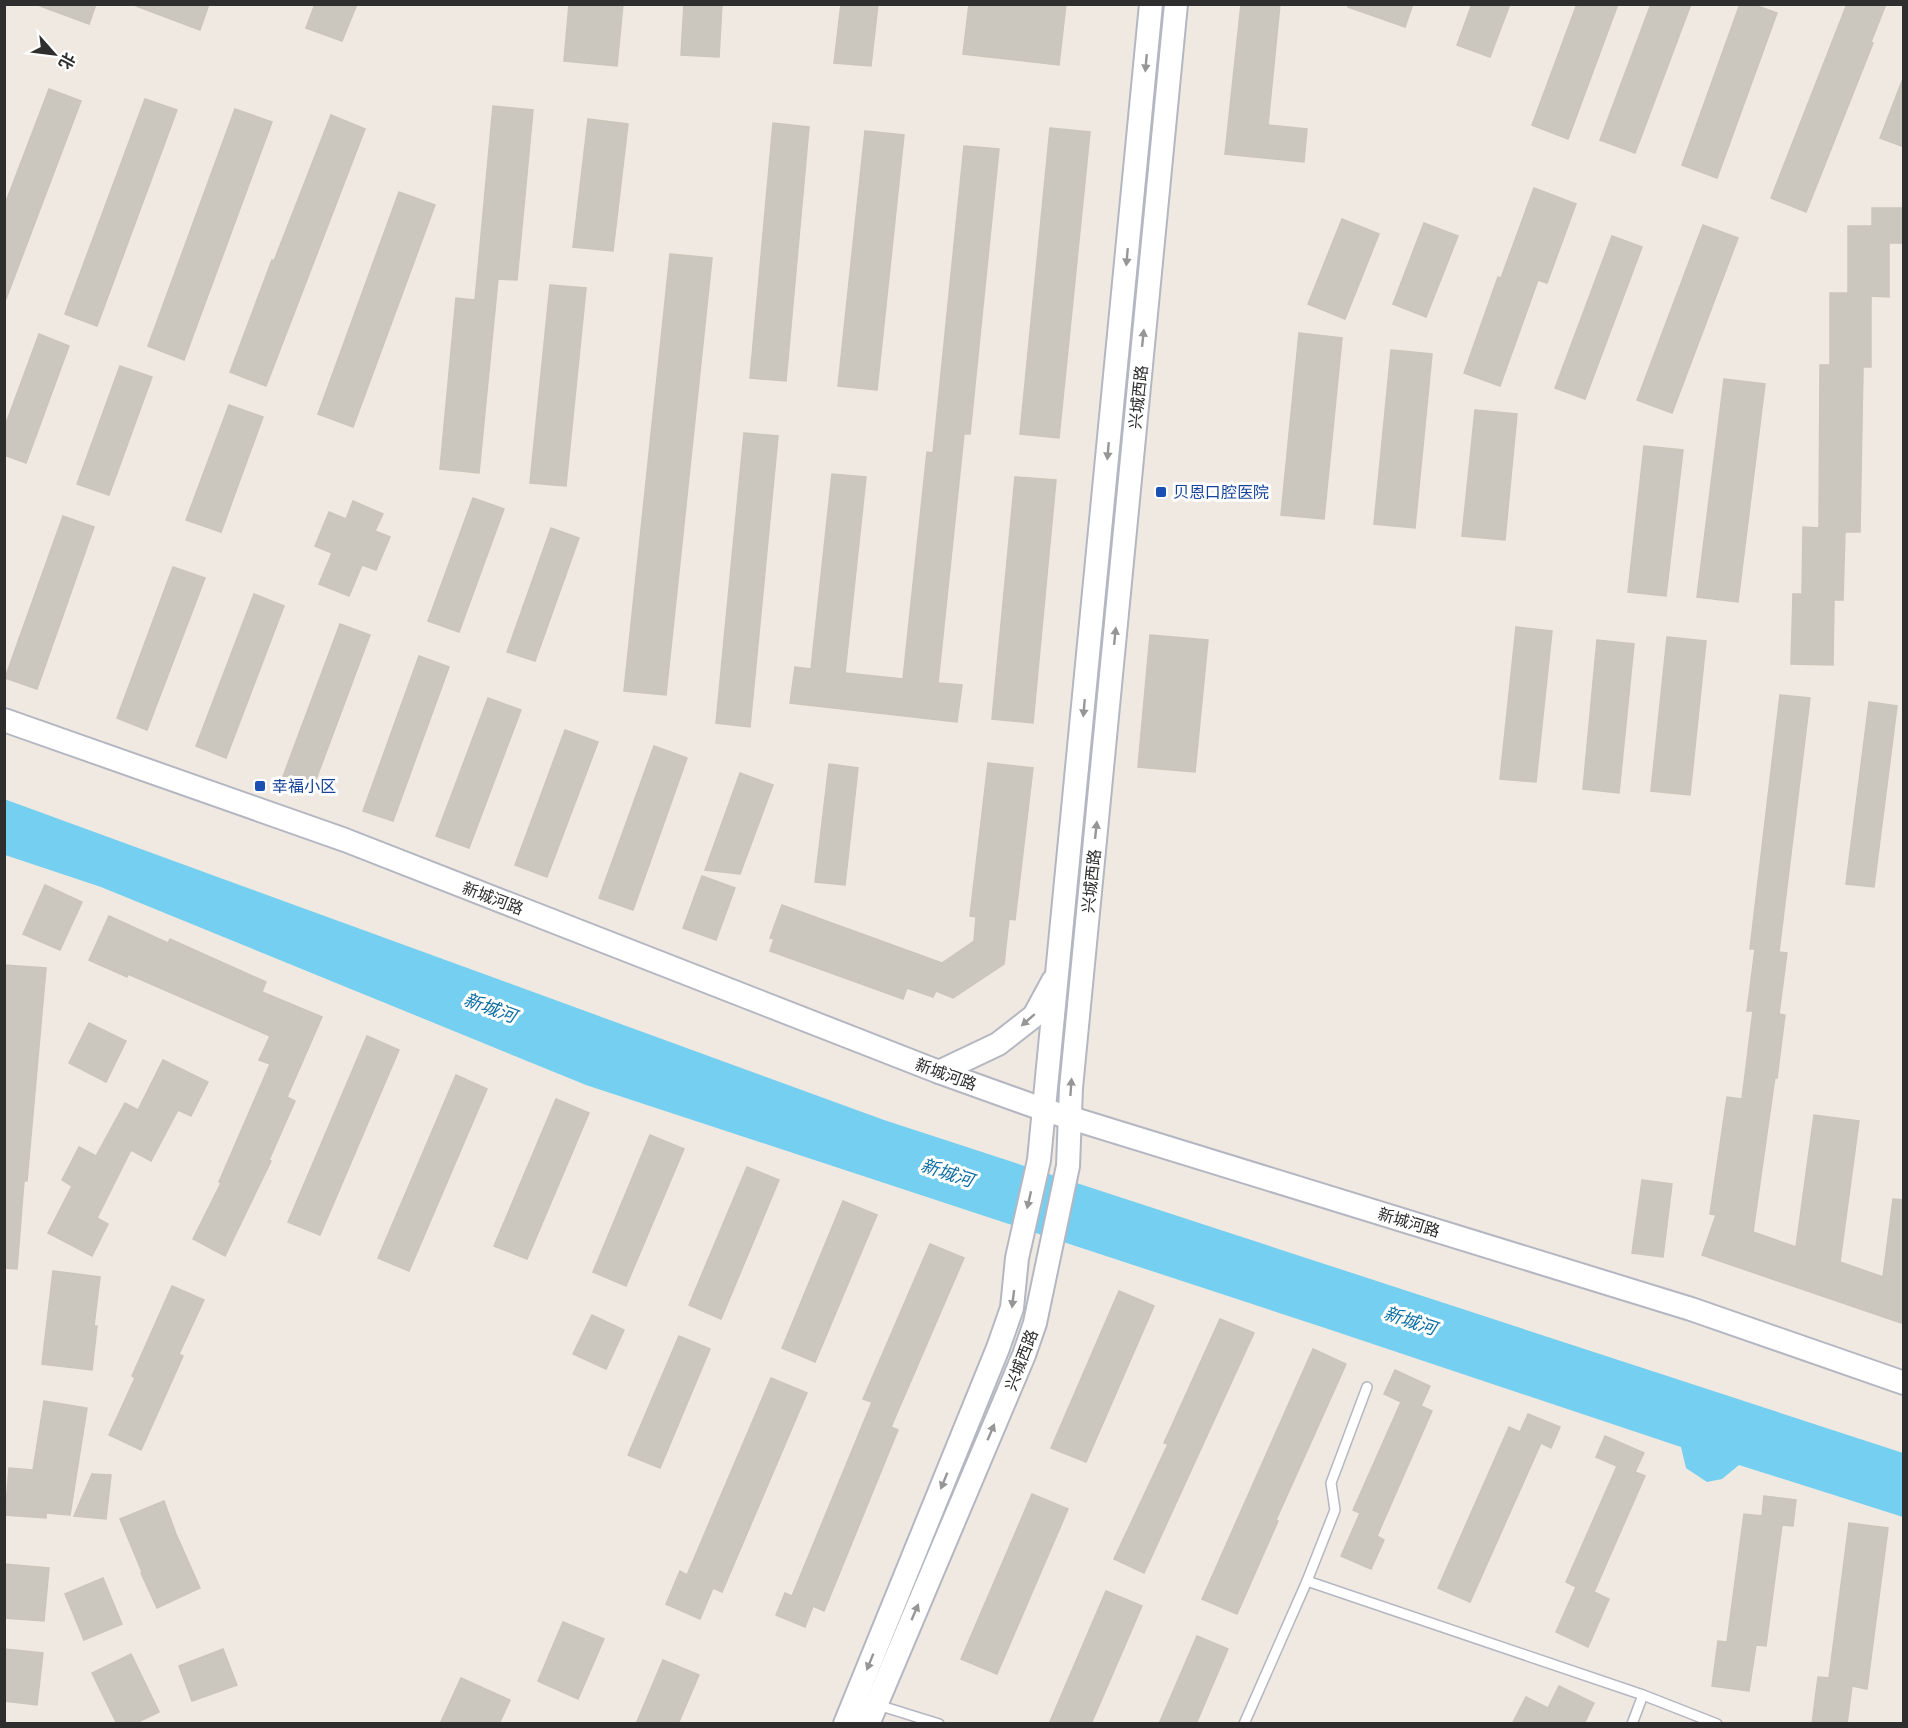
<svg xmlns="http://www.w3.org/2000/svg" width="1908" height="1728" font-family="Montserrat,'Noto Sans SC',sans-serif">
	<style>
		.water { fill: #75cff0 }
		.building { fill: #cbc7bf; stroke: #cbc5ba; stroke-width: 1.5 }
		.lines { fill: none; stroke-linecap: round; stroke-linejoin: round }
		.service-casing { stroke: #b4b7c1; stroke-width: 12 }
		.tertiary-casing { stroke: #b4b7c1; stroke-width: 26 }
		.service { stroke: #fff; stroke-width: 9 }
		.tertiary { stroke: #fff; stroke-width: 22 }
		.oneway { fill: #969696 }
		.transit-dot { fill: #1a4fb4; stroke: #fff; stroke-width: 2 }
		.labels { text-anchor: middle; stroke-width: 6; stroke-linejoin: round; paint-order: stroke }
		.street-label { font-size: 16px; fill: #2e2e2e; stroke: #fff }
		.transit-label { font-size: 16px; fill: #164399; stroke: #fff; text-anchor: start }
		.water-label { font-size: 18px; font-style: italic; fill: #0d6fa3; stroke: #fff }
	</style>
	<rect width="100%" height="100%" fill="#efe9e1"/>
	<!-- water -->
	<path class="water" d="M4 799 884 1120 1903 1453V1517L1739 1465 1722 1479 1707 1482 1686 1468 1681 1447 1325 1328 586 1085 101 887 5 855Z"/>
	<!-- building -->
	<g class="building">
		<path d="M40 4H96L89 24 40 6Z"/>
		<path d="M136 4H209L200 30 136 6Z"/>
		<path d="M315 4H357L342 41 306 28Z"/>
		<path d="M569 4H623L617 66 564 61Z"/>
		<path d="M684 4H722L719 57 681 55Z"/>
		<path d="M841 4H878L871 66 834 63Z"/>
		<path d="M969 4H1066L1059 65 963 54Z"/>
		<path d="M1241 4H1280L1268 125 1307 129 1304 162 1225 154Z"/>
		<path d="M1349 4H1413L1405 27 1348 7Z"/>
		<path d="M1472 4H1510L1490 57 1457 45Z"/>
		<path d="M1577 4H1618L1568 139 1532 125Z"/>
		<path d="M1651 4H1691L1635 153 1600 140Z"/>
		<path d="M1740 4H1752L1777 13 1717 178 1682 165Z"/>
		<path d="M1847 4H1886L1871 42 1873 43 1806 212 1771 198Z"/>
		<path d="M1902 81 1904 82V147L1880 138Z"/>
		<path d="M49 89 81 101 6 299H4V207Z"/>
		<path d="M145 99 177 110 97 326 65 314Z"/>
		<path d="M493 106 533 110 517 280 498 279 479 473 440 469 456 298 475 300Z"/>
		<path d="M235 109 272 122 184 360 148 346Z"/>
		<path d="M331 115 365 129 266 386 230 372 272 260 274 261Z"/>
		<path d="M588 119 628 124 613 251 573 247Z"/>
		<path d="M773 123 809 127 786 381 750 378Z"/>
		<path d="M1050 128 1090 132 1059 438 1020 434Z"/>
		<path d="M865 131 904 135 877 390 838 386Z"/>
		<path d="M964 146 999 149 970 434H964L938 683 962 685 957 722 790 703 795 667 811 669 832 474 866 477 845 673 903 679 927 452 933 453Z"/>
		<path d="M1534 188 1576 204 1547 283 1538 280 1500 386 1464 373 1498 277 1501 278Z"/>
		<path d="M399 192 435 205 353 427 318 414Z"/>
		<path d="M1872 208H1904V243H1889V297L1871 296V367H1863L1860 532H1845L1843 600H1834L1833 665 1791 664 1793 594H1802L1803 527 1819 528 1820 365H1830V293H1848V226H1872Z"/>
		<path d="M1342 219 1379 234 1345 319 1308 304Z"/>
		<path d="M1424 223 1458 236 1426 317 1393 304Z"/>
		<path d="M1703 225 1738 238 1672 413 1637 400Z"/>
		<path d="M1612 236 1642 247 1585 399 1555 388Z"/>
		<path d="M670 254 712 258 666 695 624 691Z"/>
		<path d="M550 285 586 288 566 486 530 483Z"/>
		<path d="M1299 333 1342 338 1324 519 1281 515Z"/>
		<path d="M39 334 69 346 26 463 4 455V429Z"/>
		<path d="M1391 350 1432 354 1415 528 1374 524Z"/>
		<path d="M120 366 152 377 109 495 77 484Z"/>
		<path d="M1724 379 1765 384 1738 602 1697 597Z"/>
		<path d="M229 405 263 417 221 532 186 520Z"/>
		<path d="M1475 410 1517 414 1505 540 1462 536Z"/>
		<path d="M744 433 778 436 750 727 716 723Z"/>
		<path d="M1644 446 1683 450 1666 596 1628 592Z"/>
		<path d="M1015 477 1056 480 1033 723 992 719Z"/>
		<path d="M473 498 504 509 459 632 428 621Z"/>
		<path d="M353 501 383 514 375 531 390 537 376 570 362 565 349 596 319 584 332 553 315 546 329 512 346 519Z"/>
		<path d="M63 516 94 527 37 689 5 678Z"/>
		<path d="M551 528 579 538 535 661 507 652Z"/>
		<path d="M173 567 205 578 147 730 117 718Z"/>
		<path d="M254 594 284 606 226 758 196 746Z"/>
		<path d="M340 624 370 635 312 790 282 779Z"/>
		<path d="M1516 627 1552 631 1536 782 1500 779Z"/>
		<path d="M1150 635 1208 640 1195 772 1138 767Z"/>
		<path d="M1667 637 1706 641 1690 795 1651 791Z"/>
		<path d="M1597 640 1634 644 1619 793 1583 789Z"/>
		<path d="M419 656 449 667 393 821 363 811Z"/>
		<path d="M1780 695 1810 698 1779 952 1787 953 1779 1014 1785 1015 1777 1078 1775 1077 1753 1232 1796 1247 1814 1115 1859 1121 1840 1262 1883 1277 1893 1199 1904 1200V1324L1702 1255 1716 1215 1710 1214 1727 1097 1742 1099 1753 1011H1747L1755 949H1750Z"/>
		<path d="M488 698 521 710 469 848 436 836Z"/>
		<path d="M1869 702 1897 706 1874 887 1846 884Z"/>
		<path d="M565 730 598 742 547 877 515 865Z"/>
		<path d="M654 746 687 758 633 910 599 898Z"/>
		<path d="M988 763 1033 768 1015 920 1009 919 1004 964 953 998 936 991 933 997 907 988 903 999 770 951 774 939 770 938 782 905 942 963 974 941 976 917 970 916Z"/>
		<path d="M829 764 858 768 845 885 815 882Z"/>
		<path d="M740 773 773 785 740 874 705 870Z"/>
		<path d="M702 876 735 888 716 940 683 928Z"/>
		<path d="M45 885 82 902 60 950 23 934Z"/>
		<path d="M109 916 168 943 170 939 266 982 262 992 322 1017 287 1097 295 1101 269 1160 271 1161 225 1256 193 1239 221 1183 219 1182 270 1064 259 1060 270 1036 128 974 127 977 89 960Z"/>
		<path d="M4 965 46 968 27 1181H24L17 1269 4 1268Z"/>
		<path d="M89 1023 126 1041 106 1082 69 1063Z"/>
		<path d="M367 1036 399 1050 320 1235 288 1222Z"/>
		<path d="M163 1060 208 1082 191 1116 178 1110 151 1161 131 1150 97 1218 108 1224 92 1256 48 1233 72 1186 62 1180 79 1147 96 1156 125 1103 138 1110Z"/>
		<path d="M456 1075 487 1089 409 1271 378 1258Z"/>
		<path d="M556 1099 589 1113 527 1259 494 1246Z"/>
		<path d="M650 1135 684 1149 626 1286 593 1272Z"/>
		<path d="M747 1167 779 1180 721 1319 689 1305Z"/>
		<path d="M1642 1180 1672 1184 1663 1257 1632 1253Z"/>
		<path d="M843 1201 877 1215 815 1362 782 1348Z"/>
		<path d="M930 1244 964 1258 891 1427 898 1430 824 1611 813 1606 805 1627 776 1615 785 1593 792 1596 872 1402 863 1399Z"/>
		<path d="M53 1271 100 1277 94 1326H97L92 1370 42 1364Z"/>
		<path d="M172 1286 204 1300 179 1354 183 1356 141 1450 109 1435 135 1378 132 1376Z"/>
		<path d="M1119 1291 1154 1306 1086 1462 1051 1448Z"/>
		<path d="M592 1315 624 1330 606 1369 573 1354Z"/>
		<path d="M1220 1319 1254 1333 1144 1573 1114 1559 1168 1444 1164 1443Z"/>
		<path d="M679 1336 710 1349 660 1468 628 1455Z"/>
		<path d="M1313 1349 1346 1364 1276 1520 1278 1521 1237 1614 1202 1599Z"/>
		<path d="M1395 1370 1430 1386 1421 1406 1432 1411 1377 1536 1384 1540 1371 1569 1341 1556 1360 1513 1353 1510 1401 1402 1384 1394Z"/>
		<path d="M771 1378 807 1393 722 1592 713 1588 700 1619 666 1604 680 1571 687 1575Z"/>
		<path d="M44 1401 87 1408 70 1515 46 1513V1518L5 1515 9 1468 33 1470Z"/>
		<path d="M1528 1414 1560 1427 1551 1448 1541 1443 1470 1602 1438 1588 1509 1427 1520 1432Z"/>
		<path d="M1605 1436 1644 1453 1635 1472 1645 1476 1594 1592 1609 1599 1588 1647 1556 1632 1576 1587 1566 1582 1617 1466 1596 1457Z"/>
		<path d="M92 1474 111 1475 106 1519 74 1516Z"/>
		<path d="M1032 1494 1068 1509 997 1674 961 1659Z"/>
		<path d="M1764 1496 1796 1500 1793 1526 1782 1525 1766 1646 1756 1645 1749 1691 1712 1686 1718 1641 1727 1642 1744 1514 1762 1516Z"/>
		<path d="M164 1501 176 1534 200 1588 157 1608 141 1573 142 1572 120 1519Z"/>
		<path d="M1849 1523 1888 1528 1867 1689 1852 1686 1847 1724H1812L1818 1677 1829 1678Z"/>
		<path d="M4 1564 49 1568 44 1621 4 1618Z"/>
		<path d="M103 1578 122 1624 84 1640 65 1594Z"/>
		<path d="M1106 1591 1142 1606 1091 1724H1049Z"/>
		<path d="M563 1622 604 1639 578 1699 538 1681Z"/>
		<path d="M1197 1636 1228 1649 1196 1724H1159Z"/>
		<path d="M4 1649 43 1653 37 1705 4 1701Z"/>
		<path d="M223 1649 237 1685 192 1701 179 1666Z"/>
		<path d="M131 1654 159 1712 134 1724H117L92 1673Z"/>
		<path d="M663 1660 699 1675 678 1724H636Z"/>
		<path d="M461 1678 510 1700 499 1724H440Z"/>
		<path d="M1559 1686 1594 1703 1584 1724H1512L1526 1697 1548 1708Z"/>
	</g>
	<g class="lines">
		<!-- service casing -->
		<g class="service-casing">
			<g id="service">
				<path d="M1307 1581 1643 1695 1717 1724"/>
				<path d="M878 1705 939 1724"/>
				<path d="M1244 1724 1307 1581 1335 1510 1331 1483 1367 1387"/>
				<path d="M1632 1724 1643 1695"/>
			</g>
		</g>
		<!-- tertiary casing -->
		<g class="tertiary-casing">
			<g id="tertiary">
				<path d="M4 720 345 840 939 1072 1045 1110 1691 1309 1904 1383"/>
				<path d="M939 1072 998 1044 1034 1016 1053 981"/>
				<path d="M845 1724 998 1348 1012 1308 1017 1258 1039 1160 1151 4"/>
				<path d="M868 1724 1024 1355 1035 1323 1068 1166 1071 1088 1176 4"/>
			</g>
		</g>
		<!-- service -->
		<use href="#service" class="service"/>
		<!-- tertiary -->
		<use href="#tertiary" class="tertiary"/>
	</g>
	<!-- one-way arrows -->
	<defs><path id="oneway-solid" d="M-6-.8H1V-3.2L6.5 0L1 3.2V.8H-6Z" transform="scale(1.5)"/></defs>
	<g class="oneway">
		<use href="#oneway-solid" transform="translate(1146 63) rotate(95)"/>
		<use href="#oneway-solid" transform="translate(1127 257) rotate(95)"/>
		<use href="#oneway-solid" transform="translate(1143 338) rotate(-84)"/>
		<use href="#oneway-solid" transform="translate(1108 451) rotate(95)"/>
		<use href="#oneway-solid" transform="translate(1115 636) rotate(-84)"/>
		<use href="#oneway-solid" transform="translate(1084 708) rotate(95)"/>
		<use href="#oneway-solid" transform="translate(1096 830) rotate(-84)"/>
		<use href="#oneway-solid" transform="translate(1028 1020) rotate(139)"/>
		<use href="#oneway-solid" transform="translate(1071 1087) rotate(-86)"/>
		<use href="#oneway-solid" transform="translate(1029 1200) rotate(103)"/>
		<use href="#oneway-solid" transform="translate(1013 1299) rotate(97)"/>
		<use href="#oneway-solid" transform="translate(991 1432) rotate(-67)"/>
		<use href="#oneway-solid" transform="translate(944 1481) rotate(112)"/>
		<use href="#oneway-solid" transform="translate(915 1612) rotate(-67)"/>
		<use href="#oneway-solid" transform="translate(870 1662) rotate(112)"/>
	</g>
	<!-- markers -->
	<g class="transit-dot">
		<rect x="1155" y="486" width="12" height="12" rx="3"/>
		<rect x="254" y="780" width="12" height="12" rx="3"/>
	</g>
	<g class="labels">
		<!-- street labels -->
		<g class="street-label">
			<text transform="translate(1138 397) rotate(-84)" y="6">兴城西路</text>
			<text transform="translate(1091 881) rotate(-84)" y="6">兴城西路</text>
			<text transform="translate(493 898) rotate(21)" y="6">新城河路</text>
			<text transform="translate(946 1074) rotate(20)" y="6">新城河路</text>
			<text transform="translate(1409 1222) rotate(17)" y="6">新城河路</text>
			<text transform="translate(1021 1360) rotate(-69)" y="6">兴城西路</text>
		</g>
		<!-- transit labels -->
		<g class="transit-label">
			<text x="1173" y="498">贝恩口腔医院</text>
			<text x="272" y="792">幸福小区</text>
		</g>
		<!-- water labels -->
		<g class="water-label">
			<text transform="translate(490 1008) rotate(20)" y="6">新城河</text>
			<text transform="translate(947 1173) rotate(18)" y="6">新城河</text>
			<text transform="translate(1410 1321) rotate(18)" y="6">新城河</text>
		</g>
	</g>
	<!-- border -->
	<rect width="1908" height="1728" fill="none" stroke="#2e2e2e" stroke-width="12"/>
	<!-- north arrow -->
	<g transform="translate(54 54) rotate(118)" stroke="#ffffff" stroke-width="4.5" paint-order="stroke">
	<path d="M0-4.5L10 22L0 15L-10 22Z" fill="#2e2e2e"/>
	<text y="-9" font-size="16" font-weight="bold" text-anchor="middle" fill="#2e2e2e">北</text>
	</g>
</svg>
